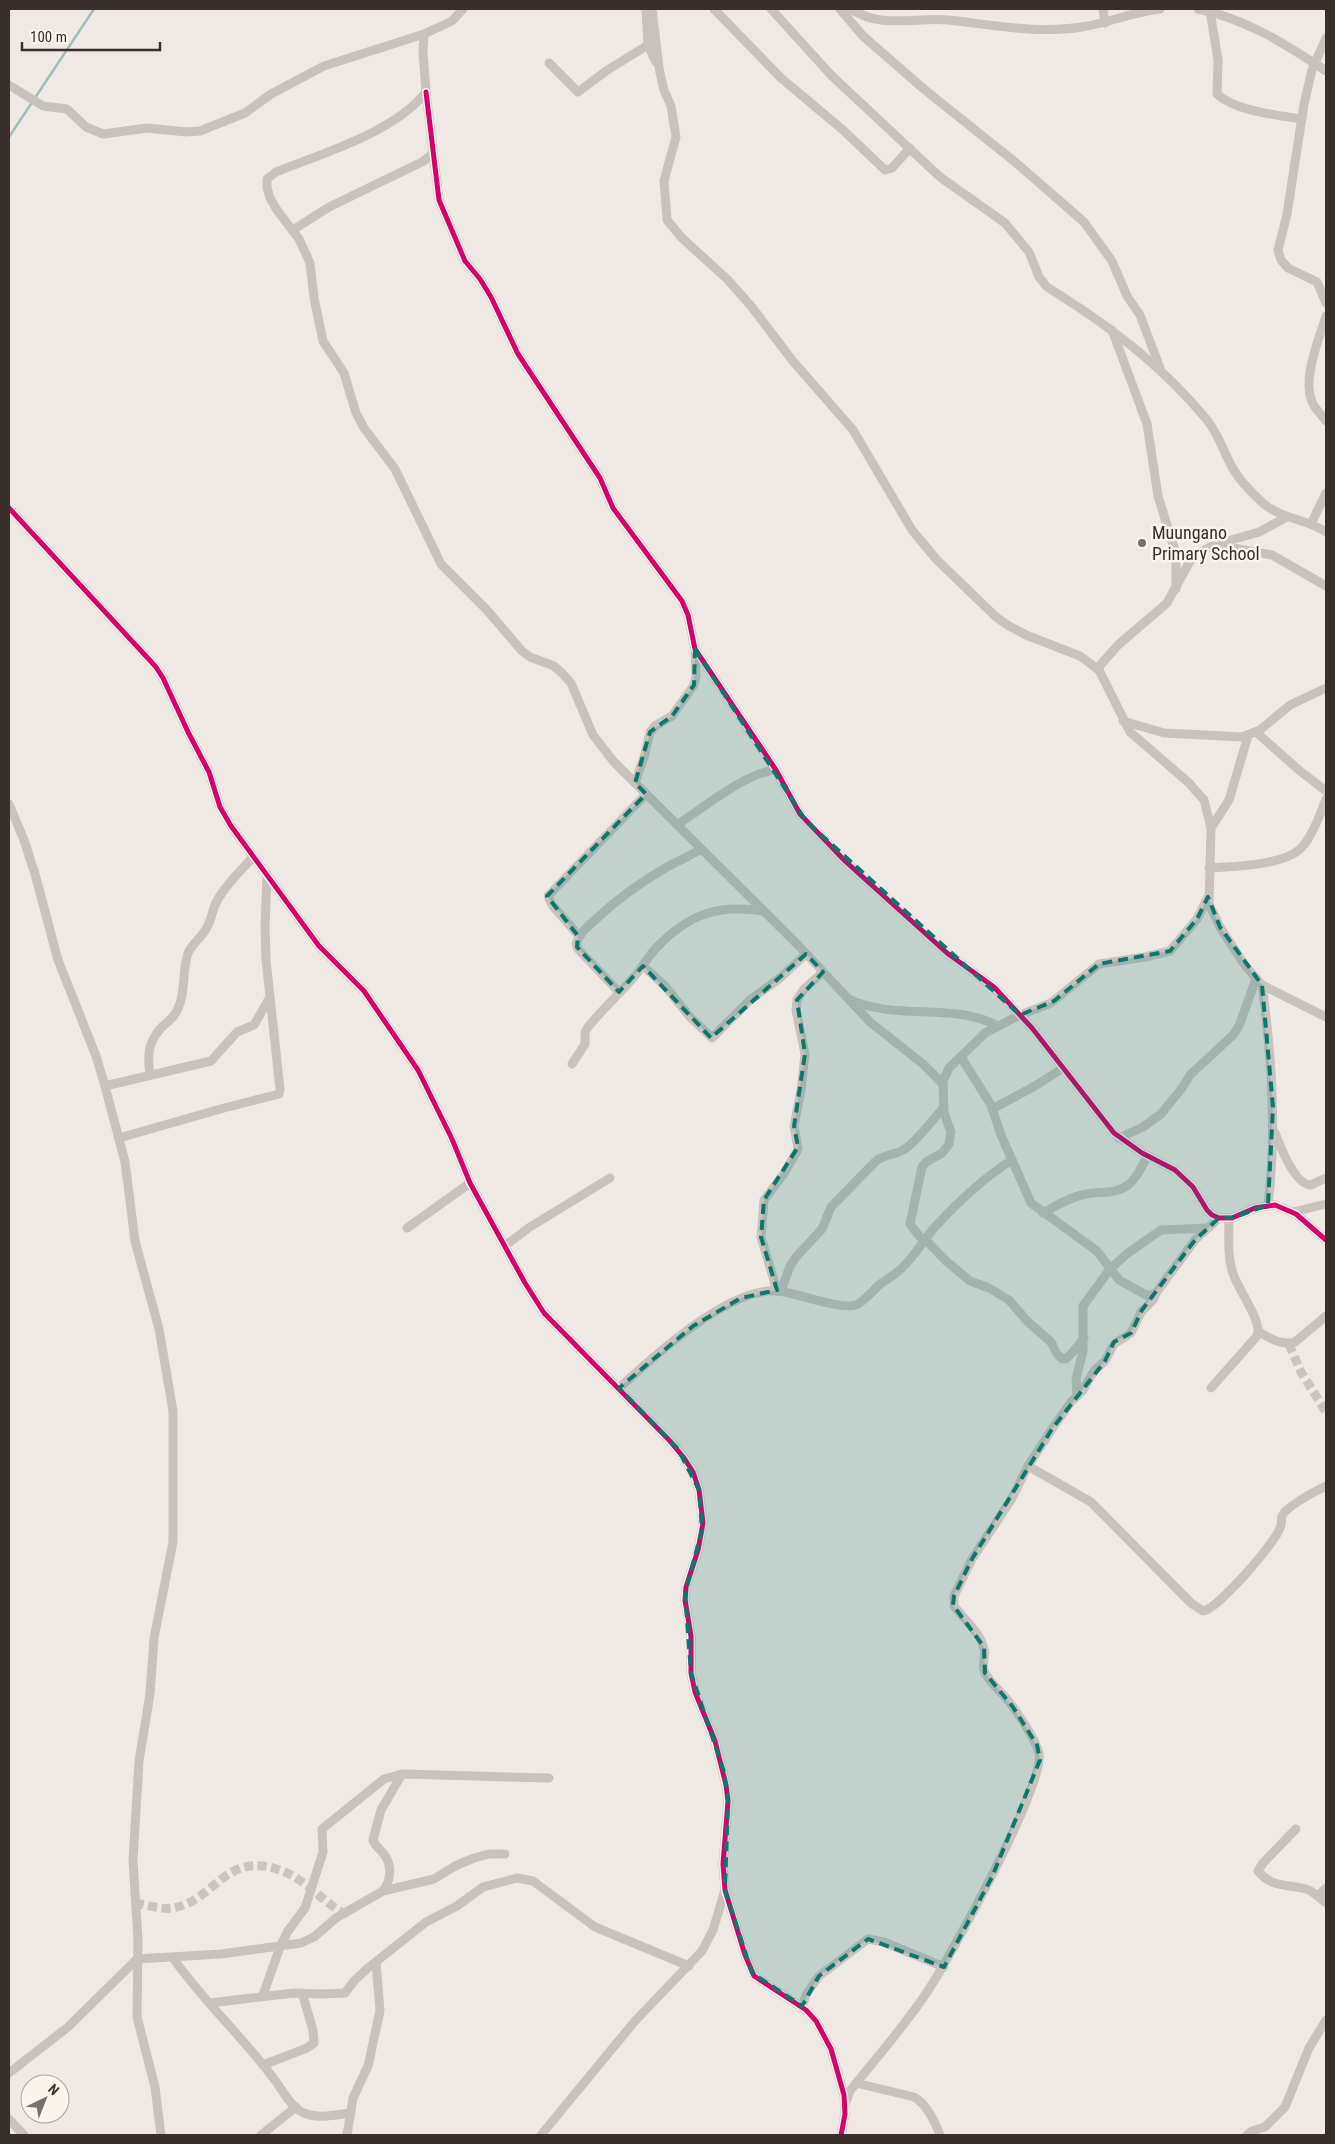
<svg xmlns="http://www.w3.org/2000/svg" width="1335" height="2144" font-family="'Roboto Condensed',sans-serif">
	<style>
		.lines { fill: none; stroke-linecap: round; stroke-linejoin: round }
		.stream { stroke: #a0bebf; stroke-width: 2.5 }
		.minor-tunnel { stroke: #cac4bf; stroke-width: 9; stroke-dasharray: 9 4.5; stroke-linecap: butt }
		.minor { stroke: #c8c2bd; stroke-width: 9 }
		.cycleway-casing { stroke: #faf4ec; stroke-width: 8 }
		.cycleway { stroke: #d6006c; stroke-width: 5 }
		.marked { fill: #0f766e; fill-opacity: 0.2; stroke: #0f766e; stroke-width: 4; stroke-dasharray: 10 6; stroke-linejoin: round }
		.poi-dot { fill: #78706b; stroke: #faf4ec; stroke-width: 2 }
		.labels { text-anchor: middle; stroke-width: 5; stroke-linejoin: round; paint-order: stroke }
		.poi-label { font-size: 18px; fill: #392f2a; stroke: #faf4ec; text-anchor: start }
	</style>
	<rect width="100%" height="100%" fill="#eee9e4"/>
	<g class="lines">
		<!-- stream -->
		<path class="stream" d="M9 137 94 9"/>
		<!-- minor-tunnel -->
		<g class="minor-tunnel">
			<path d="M1289 1344 1301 1372 1326 1412"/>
			<path d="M135 1903C147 1905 162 1910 173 1908 215 1901 224 1851 280 1870 305 1879 321 1900 343 1913"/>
		</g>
		<!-- minor -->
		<g class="minor">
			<path d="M463 9 452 21 424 34 423 52 426 92C395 132 323 153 276 172L267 179V188L270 198 277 210 299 239 310 263 314 298 323 341 344 373 356 413 364 428 395 469 441 564 486 609 522 651 530 657 554 666 562 673 571 683 593 735 614 762 798 945 870 1022 923 1064 943 1084"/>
			<path d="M646 9 648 45 656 62"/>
			<path d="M652 9 659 68 664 90 671 106 676 137 664 181 667 220 682 238 727 279 751 306 792 360 853 430 912 530 937 560 996 617 1009 626 1026 635 1080 656 1099 670 1130 732 1188 782 1204 800 1211 828 1209 904 1220 927 1244 964 1262 985 1326 1017"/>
			<path d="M714 9 781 78 843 130 885 170 892 168 910 148"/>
			<path d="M771 9 832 76 940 177 1005 223 1029 252 1039 277 1047 287C1108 325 1161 364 1207 420 1219 435 1223 451 1232 467 1239 480 1253 494 1264 504 1282 519 1307 519 1326 532"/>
			<path d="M840 9 863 36 925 90 1015 162 1084 222 1112 261 1127 296 1140 315 1160 368"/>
			<path d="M851 9C880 29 916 17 948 20 993 25 1037 34 1082 27 1108 23 1133 12 1160 9"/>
			<path d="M1103 9 1105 23"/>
			<path d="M1198 9C1246 19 1286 44 1326 71"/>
			<path d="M1210 11 1218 60 1217 94C1235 111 1277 115 1302 119"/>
			<path d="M1326 38 1312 70 1304 104 1287 214 1278 250 1281 260 1288 268 1317 282 1326 303"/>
			<path d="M549 63 578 92 606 71 648 45"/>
			<path d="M9 85 43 106 67 109 86 127 103 134 147 128 186 132 200 131 245 113 271 94 324 66 424 34"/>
			<path d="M426 92 439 200 465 261 480 279 491 297 518 354 600 478 613 508 682 601 688 615 695 649 776 770 800 814 845 861 947 953 994 987 1032 1028 1114 1133 1142 1153 1175 1170 1193 1187 1207 1210 1212 1215 1219 1218H1232L1255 1208 1275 1205 1296 1214 1326 1240"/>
			<path d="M293 230 329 207 422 162 433 154"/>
			<path d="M1326 316C1319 339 1302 379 1312 402 1315 409 1322 415 1326 421"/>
			<path d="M1112 330 1147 424 1158 496 1176 554V589"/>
			<path d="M9 508 156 667 163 678 188 732 209 772 220 807 231 826 319 946 364 991 418 1070 452 1139 470 1183 525 1283 544 1313 669 1440 684 1458 693 1472 699 1490 703 1523 698 1550 686 1587 685 1600 691 1636V1673L695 1692 715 1741 726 1785 728 1801 723 1864 725 1890 745 1955 754 1976 806 2010 816 2021 831 2049 844 2095 845 2114 841 2135"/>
			<path d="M1311 524 1326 493"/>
			<path d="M1217 545 1272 555 1326 586"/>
			<path d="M1097 669 1118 645 1167 603 1190 561 1197 554 1214 545 1259 532 1287 517"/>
			<path d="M1123 721 1164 733 1242 737 1260 730 1290 705 1326 688"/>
			<path d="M1256 732 1300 771 1326 791"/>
			<path d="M635 783 645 754 650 732 655 726 672 716 694 685 696 676 695 649"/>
			<path d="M9 804 24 840 35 874 58 960 96 1056 105 1086 125 1162 135 1241 159 1329 173 1411V1542L154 1638 150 1694 139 1761 133 1860 138 1940 137 2017 155 2087 161 2135"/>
			<path d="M677 825C703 808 747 772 776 770"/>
			<path d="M1211 828 1229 800 1248 736"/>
			<path d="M1209 868C1234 866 1279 866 1299 850 1311 840 1321 813 1326 799"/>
			<path d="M579 936 552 905 548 896 646 794"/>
			<path d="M643 966 665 986 690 1017 712 1038 750 1000 780 978 806 954"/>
			<path d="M1262 985C1272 1058 1277 1131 1268 1205"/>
			<path d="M619 992 578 949 576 944C579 934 587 927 595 920 617 899 641 882 667 867 678 861 690 856 701 849"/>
			<path d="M851 1000C898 1021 953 1002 998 1026"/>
			<path d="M961 1057 991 1105 1001 1135 1031 1203 1097 1251 1119 1280 1148 1296 1156 1293 1195 1240 1219 1218"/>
			<path d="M572 1064 585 1044V1032L588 1027C603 1009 620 993 635 976 642 967 648 957 656 948 689 914 717 904 763 911"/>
			<path d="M150 1075C147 1055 148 1041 163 1026 170 1020 176 1015 179 1006 186 989 182 970 188 953 192 944 201 938 206 929 212 920 212 909 217 901 226 884 241 871 253 857"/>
			<path d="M105 1086 211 1061 237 1032 254 1025 270 997"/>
			<path d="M992 1109 1035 1086 1063 1068"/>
			<path d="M1275 1133C1280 1146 1295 1185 1311 1185L1326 1178"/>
			<path d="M119 1138 224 1108 279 1094 280 1089 266 960 265 927 267 874"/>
			<path d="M1119 1138 1143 1127 1161 1114 1182 1088 1190 1075 1233 1035 1239 1026 1256 979"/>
			<path d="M1293 1212 1326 1204"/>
			<path d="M1043 1213C1057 1205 1071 1197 1086 1194 1101 1191 1114 1195 1128 1185 1137 1179 1142 1165 1148 1156"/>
			<path d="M407 1228 470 1183"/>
			<path d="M925 1239 946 1261 970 1281 989 1288 1009 1300 1028 1322 1051 1342 1057 1354 1062 1359H1066L1072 1353 1084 1338"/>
			<path d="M923 1241 910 1224 922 1167 926 1162 942 1153 949 1144 951 1132 944 1113 943 1081 949 1068 978 1040 985 1033 1020 1015 1051 1003 1099 964 1145 957 1170 951 1197 919 1208 897"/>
			<path d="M506 1245 530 1227 610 1178"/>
			<path d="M777 1291 761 1237 764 1200 785 1172 798 1149 794 1126 801 1090 805 1054 796 1010 797 1000 804 989 823 972"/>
			<path d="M781 1291 790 1266 796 1257 822 1229 831 1207 876 1161C885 1154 896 1155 905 1149 915 1142 934 1119 943 1108"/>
			<path d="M1259 1332C1270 1338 1282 1346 1295 1342L1326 1316"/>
			<path d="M619 1388C653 1357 729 1287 777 1291 795 1292 844 1312 858 1304 865 1300 872 1292 878 1286 885 1280 895 1275 902 1268 915 1256 923 1240 935 1227 958 1202 983 1178 1012 1160"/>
			<path d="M1211 1388 1257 1336C1263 1322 1239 1291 1234 1276 1227 1259 1229 1237 1229 1218"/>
			<path d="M1077 1396 1076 1379 1083 1351V1306L1110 1269 1128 1253 1161 1230 1208 1228"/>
			<path d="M1028 1466 1091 1502 1191 1603 1203 1611C1218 1609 1275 1543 1280 1528 1282 1524 1281 1519 1282 1516 1287 1506 1316 1491 1326 1486"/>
			<path d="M1296 1829 1263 1863 1258 1871C1271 1888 1288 1884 1306 1889 1313 1891 1320 1898 1326 1903"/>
			<path d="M383 1891C391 1880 393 1865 383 1853 379 1848 375 1846 373 1840L381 1810 402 1774"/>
			<path d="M1318 1896 1326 1888"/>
			<path d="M173 1958C203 2001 243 2037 274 2079 282 2089 291 2108 304 2113 318 2119 335 2115 350 2113"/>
			<path d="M263 1995 280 1947 288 1931 305 1908 323 1852 322 1829 384 1779 402 1774 549 1778"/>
			<path d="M210 2003 293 1993 322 1994 345 1993 354 1981 368 1968 426 1922 457 1906 483 1887 517 1878 533 1881 595 1927 689 1966"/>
			<path d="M802 2006 807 1993 819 1976 868 1939 884 1942 944 1967"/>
			<path d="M263 2065 307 2048 314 2043 313 2030 302 1993"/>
			<path d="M9 2073 68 2027 137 1959 221 1954 301 1943 314 1937 336 1918 383 1891 434 1879 455 1866 474 1858 489 1854H505"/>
			<path d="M856 2083 914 2097C927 2104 935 2122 940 2135"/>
			<path d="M846 2102 850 2091C876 2058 904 2027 927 1992 949 1960 1045 1784 1039 1754 1037 1741 1015 1709 1007 1699 999 1690 990 1682 985 1673 981 1665 986 1657 984 1649 981 1633 963 1618 954 1606V1596L972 1559 1011 1500 1028 1466 1052 1429 1071 1402 1083 1390 1094 1371 1105 1361 1114 1344 1131 1333 1141 1312 1153 1300 1156 1293"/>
			<path d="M9 2119 24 2135"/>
			<path d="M261 2135 296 2107"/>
			<path d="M347 2135 353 2098 368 2066 380 2011 376 1962"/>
			<path d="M541 2135 635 2021 702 1951 713 1930 725 1890"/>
			<path d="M1247 2135 1252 2131 1265 2127 1285 2107 1309 2048 1326 2020"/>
		</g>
		<!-- cycleway casing -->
		<g class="cycleway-casing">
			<g id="cycleway">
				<path d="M426 92 439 200 465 261 480 279 491 297 518 354 600 478 613 508 682 601 688 615 695 649 776 770 800 814 845 861 947 953 994 987 1032 1028 1114 1133 1142 1153 1175 1170 1193 1187 1207 1210 1212 1215 1219 1218H1232L1255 1208 1275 1205 1296 1214 1326 1240"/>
				<path d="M9 508 156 667 163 678 188 732 209 772 220 807 231 826 319 946 364 991 418 1070 452 1139 470 1183 525 1283 544 1313 669 1440 684 1458 693 1472 699 1490 703 1523 698 1550 686 1587 685 1600 691 1636V1673L695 1692 715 1741 726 1785 728 1801 723 1864 725 1890 745 1955 754 1976 806 2010 816 2021 831 2049 844 2095 845 2114 841 2135"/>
			</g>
		</g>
		<!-- cycleway -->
		<use href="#cycleway" class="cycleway"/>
	</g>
	<!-- marked area -->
	<path class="marked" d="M695 649 806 821 1020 1015 1054 1001 1099 964 1170 951 1197 919 1208 897 1220 927 1262 985 1273 1107 1268 1205 1232 1218H1219L1195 1240 1142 1310 1131 1333 1114 1342 1105 1361 1052 1429 972 1559 954 1596 953 1605 984 1647 985 1673 1013 1707 1037 1745 1040 1760 992 1877 944 1967 868 1939 819 1976 802 2006 752 1973 725 1890 728 1801 724 1772 691 1673 685 1593 702 1530 699 1490 678 1449 619 1388 693 1326 741 1298 777 1290 761 1237 764 1200 798 1147 794 1126 805 1054 797 1000 823 972 806 954 711 1038 643 966 619 992 577 947 578 936 547 896 646 794 635 783 650 732 672 716 694 685Z"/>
	<!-- markers -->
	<circle class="poi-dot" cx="1142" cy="543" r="5"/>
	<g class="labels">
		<!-- poi labels -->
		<g class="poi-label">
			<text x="1152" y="539">Muungano<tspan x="1152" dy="21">Primary School</tspan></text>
		</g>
	</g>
	<!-- border -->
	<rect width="1335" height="2144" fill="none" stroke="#392f2a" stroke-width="20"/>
	<!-- north arrow -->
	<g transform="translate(45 2099) rotate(43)"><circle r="24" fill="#faf4ec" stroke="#ada59e"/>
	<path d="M0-4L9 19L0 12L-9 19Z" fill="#78706b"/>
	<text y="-8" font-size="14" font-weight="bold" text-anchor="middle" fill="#392f2a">N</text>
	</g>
	<!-- scale -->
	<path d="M22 42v8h138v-8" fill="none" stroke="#392f2a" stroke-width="2.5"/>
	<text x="30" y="42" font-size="15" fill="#392f2a" stroke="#faf4ec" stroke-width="4" paint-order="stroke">100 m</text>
</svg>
